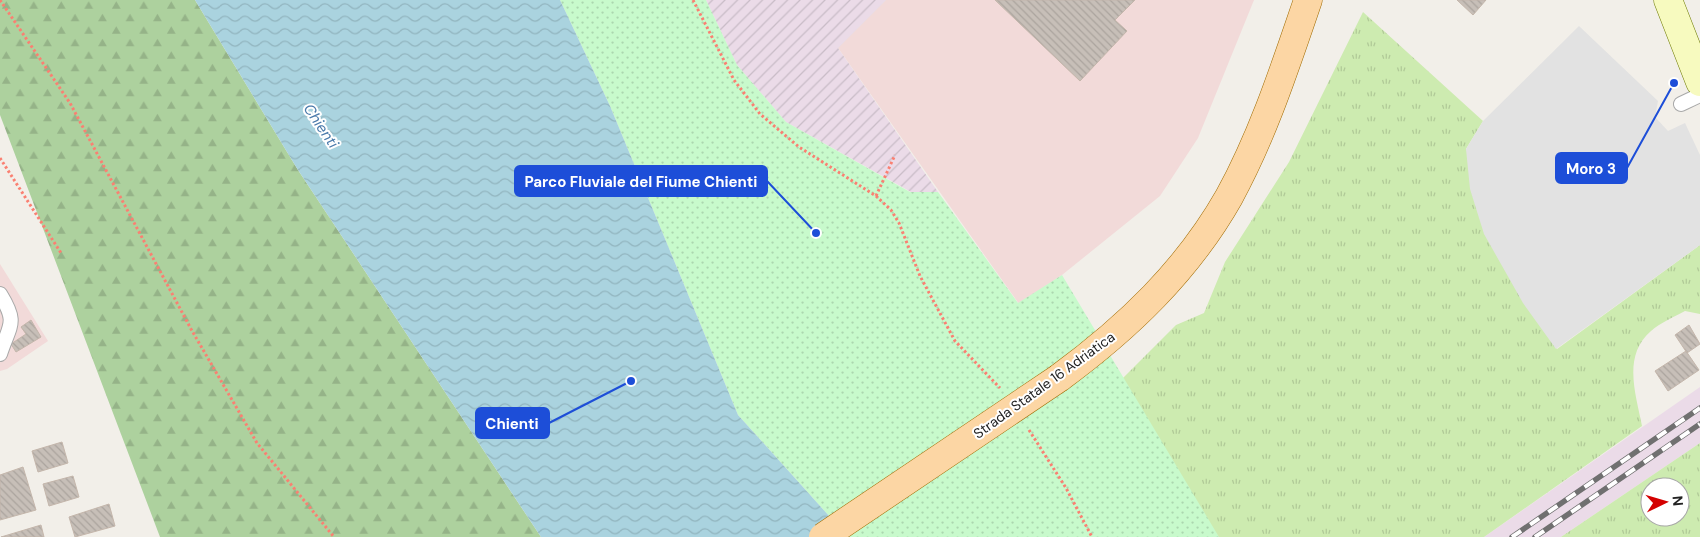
<svg xmlns="http://www.w3.org/2000/svg" width="1700" height="537" font-family="'DM Sans',sans-serif">
	<style>
		.commercial { fill: #f2dad9 }
		.industrial { fill: url(#industrial-furrows) }
		.railway { fill: #ebdbe8 }
		.grass { fill: url(#grass-tufts); fill-rule: evenodd }
		.forest { fill: url(#forest-firs) }
		.park { fill: url(#park-dots) }
		.parking { fill: #e2e2e2 }
		.water { fill: url(#water-waves) }
		.building { fill: url(#building-back-hatch); stroke: #c4b6ab }
		.lines { fill: none; stroke-linecap: round; stroke-linejoin: round }
		.lane-casing { stroke: #a9a9a9; stroke-width: 16 }
		.secondary-casing { stroke: #707d05; stroke-width: 29 }
		.primary-casing { stroke: #a06b00; stroke-width: 29 }
		.path { stroke: #fa8072; stroke-width: 3; stroke-dasharray: 2.5 2.5; stroke-linecap: butt }
		.lane { stroke: #fff; stroke-width: 14 }
		.secondary { stroke: #f7fabf; stroke-width: 28 }
		.primary { stroke: #fcd6a4; stroke-width: 28 }
		.rail-casing { stroke: #707070; stroke-width: 5.5 }
		.rail { stroke: #fff; stroke-width: 4; stroke-dasharray: 11; stroke-linecap: butt }
		.primary-bridge-casing { stroke: #a06b00; stroke-width: 29; stroke-linecap: butt }
		.primary-bridge { stroke: #fcd6a4; stroke-width: 28 }
		.labels { text-anchor: middle; stroke-width: 4; stroke-linejoin: round; paint-order: stroke }
		.street-label { font-size: 14px; fill: #222; stroke: #fff }
		.water-label { font-size: 15px; font-style: italic; fill: #4a7aab; stroke: #fff }
		.leader { fill: none; stroke: #1d4ed8; stroke-width: 2 }
		.callout-dot { fill: #1d4ed8; stroke: #fff; stroke-width: 2 }
		.callout { fill: #1d4ed8; stroke: #1d4ed8; stroke-width: 2 }
		.callout-label { font-size: 15px; text-anchor: middle; font-weight: bold; fill: #fff }
	</style>
	<defs>
		<pattern id="industrial-furrows" width="10" height="10" patternUnits="userSpaceOnUse" patternTransform="scale(1.25)"><rect width="10" height="10" fill="#ebdbe8"/><path d="M-1 1l2-2M0 10L10 0M9 11l2-2" fill="none" stroke="#c9bcc7"/></pattern>
		<pattern id="grass-tufts" width="24" height="20" patternUnits="userSpaceOnUse" patternTransform="scale(1.25)"><rect width="24" height="20" fill="#cdebb0"/><path d="M3 7l-1-3M5 7V3M7 7l1-3M15 17l-1-3M17 17v-4M19 17l1-3" fill="none" stroke="#b0c997"/></pattern>
		<pattern id="forest-firs" width="22" height="20" patternUnits="userSpaceOnUse" patternTransform="scale(1.25)"><rect width="22" height="20" fill="#add19e"/><path d="M5 1l3.5 6h-7zM16 11l3.5 6h-7z" fill="#95b388"/></pattern>
		<pattern id="park-dots" width="8" height="8" patternUnits="userSpaceOnUse" patternTransform="scale(1.25)"><rect width="8" height="8" fill="#c8facc"/><path d="M2 2h.1M6 6h.1" fill="none" stroke="#acd6af" stroke-width="1.8" stroke-linecap="round"/></pattern>
		<pattern id="water-waves" width="16" height="10" patternUnits="userSpaceOnUse" patternTransform="scale(1.25)"><rect width="16" height="10" fill="#aad3df"/><path d="M0 5q4-4 8 0t8 0" fill="none" stroke="#92b5bf"/></pattern>
		<pattern id="building-back-hatch" width="6" height="6" patternUnits="userSpaceOnUse" patternTransform="scale(1.25)"><rect width="6" height="6" fill="#c7bfb8"/><path d="M-1 5l2 2M0 0l6 6M5-1l2 2" fill="none" stroke="#aba49e"/></pattern>
	</defs>
	<rect width="100%" height="100%" fill="#f2efe9"/>
	<!-- commercial -->
	<g class="commercial">
		<path d="M886 0H1254L1198 138 1160 196 1062 275 1019 304 838 48Z"/>
		<path d="M0 264 48 341 7 369 0 371Z"/>
	</g>
	<!-- industrial -->
	<path class="industrial" d="M706 0H886L838 48 938 192H911L786 122 737 65Z"/>
	<!-- railway -->
	<path class="railway" d="M1700 387V443L1561 537H1484Z"/>
	<!-- grass -->
	<g class="grass">
		<path d="M1363 12 1483 121 1466 149 1557 349 1700 245V314L1685 311C1674 317 1660 323 1651 331 1622 356 1636 394 1642 426L1484 537H1115L1123 378 1176 325 1204 313 1225 262 1289 162Z"/>
		<path d="M1700 443V537H1561ZM1650 487H1680V517H1650Z"/>
	</g>
	<!-- forest -->
	<path class="forest" d="M0 0H195L298 170 541 537H160L0 115Z"/>
	<!-- park -->
	<path class="park" d="M560 0H706L737 65 786 122 910 192H938L1018 303 1062 275 1219 537H848L738 415 610 106Z"/>
	<!-- parking -->
	<path class="parking" d="M1579 26 1658 101 1655 117 1668 131 1685 123 1700 155V245L1556 349 1523 303 1484 234 1470 189 1466 149 1483 121Z"/>
	<!-- water -->
	<path class="water" d="M195 0H560L610 106 738 415 848 537H541L298 170Z"/>
	<!-- building -->
	<g class="building">
		<path d="M995 0H1135L1115 20 1127 31 1080 81Z"/>
		<path d="M1457 0H1486L1473 15Z"/>
		<path d="M31 320 41 337 16 352 11 344 26 334 21 327Z"/>
		<path d="M1689 325 1700 344 1687 353 1675 335Z"/>
		<path d="M1686 351 1699 370 1668 391 1655 371Z"/>
		<path d="M62 442 68 463 38 472 32 451Z"/>
		<path d="M23 467 36 510 0 520V475Z"/>
		<path d="M73 476 79 497 49 506 43 484Z"/>
		<path d="M109 504 115 526 75 537 69 517Z"/>
		<path d="M41 525 44 537H1Z"/>
	</g>
	<g class="lines">
		<!-- lane casing -->
		<g class="lane-casing">
			<g id="lane">
				<path d="M1681 104 1700 95"/>
				<path d="M0 294C18 323 10 324 0 354"/>
			</g>
		</g>
		<!-- secondary casing -->
		<g class="secondary-casing">
			<path id="secondary" d="M1668 0 1700 82"/>
		</g>
		<!-- primary casing -->
		<g class="primary-casing">
			<path id="primary" d="M1059 378C1127 328 1187 271 1229 197 1263 135 1285 67 1308 0"/>
		</g>
		<!-- path -->
		<g class="path">
			<path d="M0 0 70 103 191 329 257 443 334 537"/>
			<path d="M693 0 734 80 760 114 799 147 876 196 891 210 899 223 920 276 955 341 1000 388"/>
			<path d="M0 158 61 253"/>
			<path d="M876 196 895 155"/>
			<path d="M1029 430 1066 488 1092 537"/>
		</g>
		<!-- lane -->
		<use href="#lane" class="lane"/>
		<!-- secondary -->
		<use href="#secondary" class="secondary"/>
		<!-- primary -->
		<use href="#primary" class="primary"/>
		<!-- rail casing -->
		<g class="rail-casing">
			<g id="rail">
				<path d="M1512 537 1700 408"/>
				<path d="M1535 537 1700 424"/>
			</g>
		</g>
		<!-- rail -->
		<use href="#rail" class="rail"/>
		<!-- primary-bridge casing -->
		<g class="primary-bridge-casing">
			<path id="primary-bridge" d="M823 537 1059 378"/>
		</g>
		<!-- primary-bridge -->
		<use href="#primary-bridge" class="primary-bridge"/>
	</g>
	<g class="labels">
		<!-- street labels -->
		<g class="street-label">
			<text transform="translate(1044 385) rotate(-36)" y="5">Strada Statale 16 Adriatica</text>
		</g>
		<!-- water labels -->
		<g class="water-label">
			<text transform="translate(321 126) rotate(56)" y="5">Chienti</text>
		</g>
	</g>
	<!-- callouts -->
	<path class="leader" d="M1674 83L1627 168M816 233L767 181M631 381L549 423"/>
	<g class="callout-dot">
		<circle cx="1674" cy="83" r="5"/>
		<circle cx="816" cy="233" r="5"/>
		<circle cx="631" cy="381" r="5"/>
	</g>
	<g class="callout">
		<rect x="1556" y="153" width="71" height="30" rx="5"/>
		<rect x="515" y="166" width="252" height="30" rx="5"/>
		<rect x="476" y="408" width="73" height="30" rx="5"/>
	</g>
	<g class="callout-label">
		<text x="1591" y="174">Moro 3</text>
		<text x="641" y="187">Parco Fluviale del Fiume Chienti</text>
		<text x="512" y="429">Chienti</text>
	</g>
	<!-- north arrow -->
	<g transform="translate(1665 502) rotate(85)"><circle r="24" fill="#ffffff" stroke="#a7a7a7"/>
	<path d="M0-4L9 19L0 12L-9 19Z" fill="#d40000"/>
	<text y="-8" font-size="14" font-weight="bold" text-anchor="middle" fill="#222222">N</text>
	</g>
</svg>
